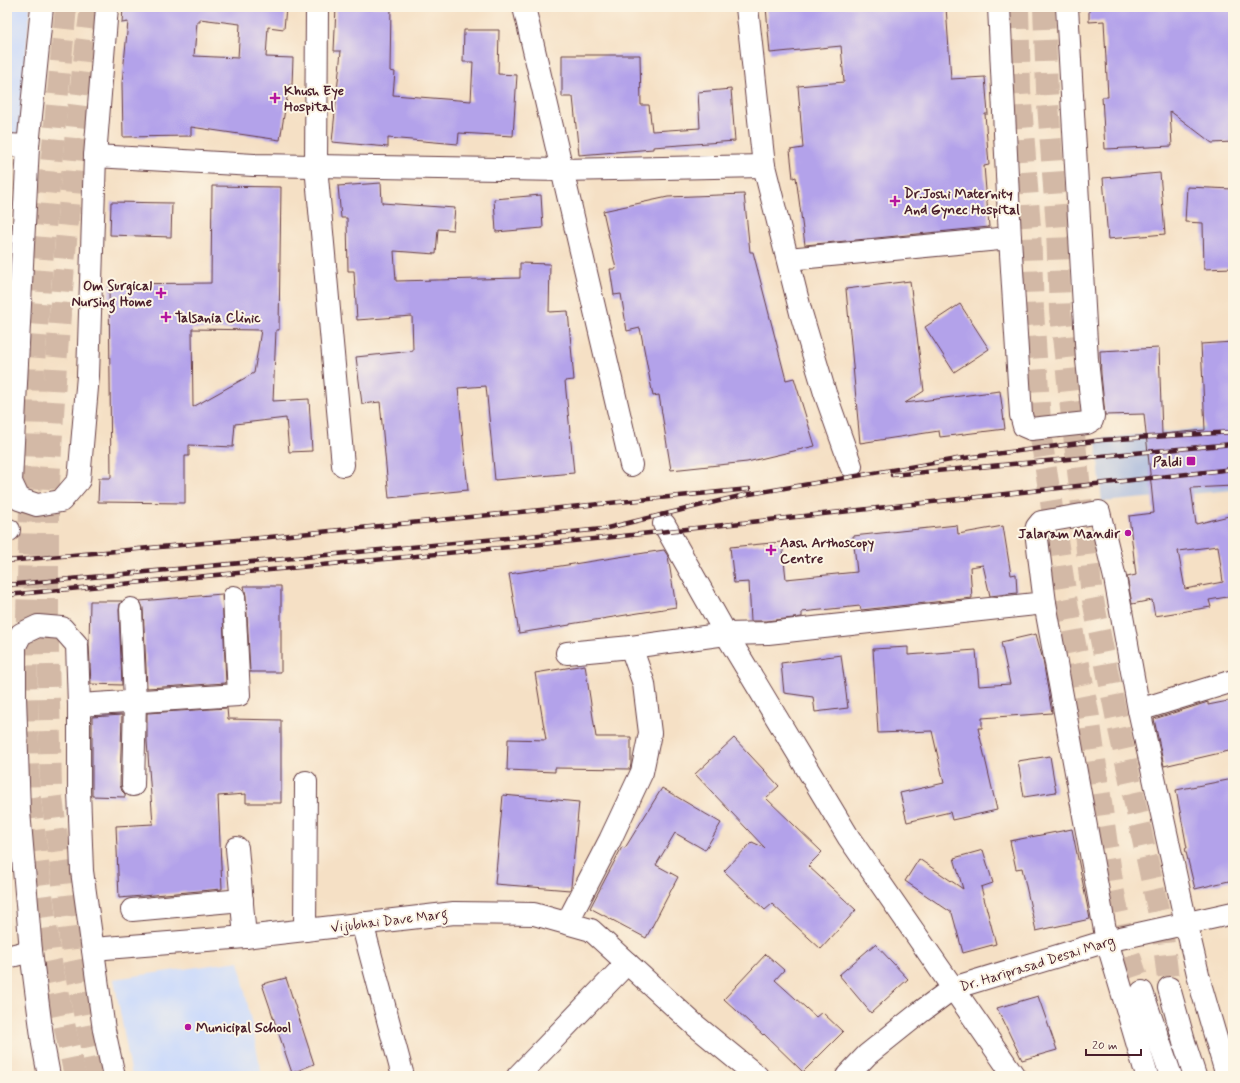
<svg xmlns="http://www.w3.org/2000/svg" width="1240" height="1083" font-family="Mynerve,sans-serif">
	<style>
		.built { fill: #cddbfa }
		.industrial { fill: #b9c5de }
		.building { fill: #b3a2ea; fill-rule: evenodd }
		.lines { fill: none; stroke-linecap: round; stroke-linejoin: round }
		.major-tunnel { stroke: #d3b9a6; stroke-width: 22; stroke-dasharray: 22 11; stroke-linecap: butt }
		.minor-casing { stroke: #643c42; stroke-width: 24 }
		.major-casing { stroke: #643c42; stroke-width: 24 }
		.minor { stroke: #fff; stroke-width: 22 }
		.major { stroke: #fff; stroke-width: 22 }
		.rail-casing { stroke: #4a1f2b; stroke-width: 4.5 }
		.rail { stroke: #fcf5e5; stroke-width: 3; stroke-dasharray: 9; stroke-linecap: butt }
		.poi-dot { fill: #b5179e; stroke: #fcf5e5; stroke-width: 1.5 }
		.labels { text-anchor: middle; stroke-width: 4; stroke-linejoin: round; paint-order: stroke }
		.poi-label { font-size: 14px; font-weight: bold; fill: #4a1f2b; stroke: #fcf5e5; text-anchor: start }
		.street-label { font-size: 14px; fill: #4a1f2b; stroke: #fcf5e5 }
	</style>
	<rect width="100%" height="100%" fill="#fcf5e5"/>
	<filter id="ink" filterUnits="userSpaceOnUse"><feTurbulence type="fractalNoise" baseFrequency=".025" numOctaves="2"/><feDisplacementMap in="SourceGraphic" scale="8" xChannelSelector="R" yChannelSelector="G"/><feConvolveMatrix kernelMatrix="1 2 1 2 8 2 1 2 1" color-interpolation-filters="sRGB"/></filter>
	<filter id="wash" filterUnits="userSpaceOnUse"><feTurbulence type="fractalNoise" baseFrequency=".012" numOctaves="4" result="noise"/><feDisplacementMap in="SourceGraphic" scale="16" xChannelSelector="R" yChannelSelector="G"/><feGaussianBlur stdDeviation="0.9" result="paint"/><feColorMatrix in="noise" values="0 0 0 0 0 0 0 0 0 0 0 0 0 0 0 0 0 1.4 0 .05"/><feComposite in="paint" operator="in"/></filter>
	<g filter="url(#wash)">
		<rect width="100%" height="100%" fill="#f5e0c5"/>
		<!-- built -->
		<g class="built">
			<path d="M7 7H30L19 133H7Z"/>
			<path d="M239 961 262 1076H132L114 979Z"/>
		</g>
		<!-- industrial -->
		<path class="industrial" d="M1233 425V490L1102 502 1096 439Z"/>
		<g id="blocks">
			<!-- building -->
			<g class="building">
				<path d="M123 7H286L284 29 268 27 266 57 293 58 292 85H289L280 140 191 127V136L123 137 122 83 128 22 122 23ZM200 19 240 24 238 58 194 56 197 22H200Z"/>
				<path d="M336 7H391L390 71 395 72 393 95 471 101 473 62H463L464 30H499L498 74 517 75 513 136 459 133 458 144 388 138V147L332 142 341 51H334Z"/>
				<path d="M766 7H946L951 79 985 77 988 114H985L989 165 984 166 989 227 805 245 796 177 793 178 790 150 803 148 798 86 844 82 841 46 770 53Z"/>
				<path d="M1089 7H1233V142L1212 143 1170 111 1172 146 1105 149 1102 97H1108L1104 21 1089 22Z"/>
				<path d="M562 55H640L641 105H649L652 131 700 128 698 92 731 89 735 141 653 147V149L579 155 573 97H562Z"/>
				<path d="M1160 173 1165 234 1108 239 1103 178Z"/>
				<path d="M381 183 382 203 455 208 453 230 438 229 436 254 394 251 396 281 520 278V263L550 264 549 312 568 311 574 380 565 381 574 473 495 480 486 386 458 388 468 490 389 498 380 402 362 404 356 357 413 351 412 316 357 320 354 271H348L347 218H341L338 186Z"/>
				<path d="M212 186 281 187 279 330H276L273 401 309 399 312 451 289 452 286 418 235 424 233 447 189 445V456H185V503L98 502 99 478H111L109 284 211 283ZM192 329 261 330 254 373 193 407Z"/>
				<path d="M1187 187 1233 189V268L1204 269 1203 223 1185 222Z"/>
				<path d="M744 194 750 252H753L786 380 794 378 815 446 747 462 671 470 659 395 653 396 640 328 627 331 621 294 614 295 610 269H616L603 211 668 197Z"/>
				<path d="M541 195 543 228 496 232 494 199Z"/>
				<path d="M111 202 172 203 171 237 110 235Z"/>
				<path d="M910 281 924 391 905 403 1000 391 1005 429 940 437 939 431 860 443 846 289Z"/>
				<path d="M960 304 989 349 954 372 925 327Z"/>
				<path d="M1233 342V486L1191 488 1196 524 1233 515V596L1209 600 1211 607 1155 616 1152 600 1132 604 1127 577 1136 575 1129 516 1154 513 1144 414 1105 415 1101 374 1100 351 1159 348 1162 434 1205 430 1201 344ZM1218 546 1223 582 1185 589 1178 551Z"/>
				<path d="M957 525 958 534 1003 526 1011 575 1016 574 1017 593 990 596 983 565 970 567 972 598 861 610 860 606 802 612V617L767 621H751L749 582 734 583 730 547 782 542 786 579 857 572 853 536Z"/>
				<path d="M664 550 668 556 676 607 570 624V625L519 633 509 574Z"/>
				<path d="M244 586H281V672H250L246 596Z"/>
				<path d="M222 594 226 683 147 688 143 608 140 601Z"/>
				<path d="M90 601H122L120 604 119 610 122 685 91 684 89 644Z"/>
				<path d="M1036 634 1043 660 1052 713 982 718V728H978L997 810 952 820 950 812 907 822 900 793 944 783 932 731 878 733 873 649 908 647V655L976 650 979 686 1010 684 1001 642Z"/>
				<path d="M841 655 848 708 815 712 813 697 784 693 781 663Z"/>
				<path d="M585 665 596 737H631V764L630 769 555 768V772L507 770 508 739 546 740 535 673Z"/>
				<path d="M1233 700V750L1164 766 1154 719 1208 702V705Z"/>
				<path d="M227 708 228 719 281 720V803H246V794L218 796 222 889 119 898 116 826 153 824 147 741V713Z"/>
				<path d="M122 715 120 785 122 791 125 794V797L92 796V717Z"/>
				<path d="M734 738 779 786 766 798 822 852 808 866 856 910 821 949 772 904 765 910 724 871 752 842 765 848 695 774Z"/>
				<path d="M1050 756 1056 792 1024 797 1018 761Z"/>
				<path d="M1233 779V880L1195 889 1185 848H1187L1176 790Z"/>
				<path d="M662 788 721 823 705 850 675 833 656 865 678 877 646 938 590 908 622 847 625 848Z"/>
				<path d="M503 795 579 802 571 887 570 890 495 884Z"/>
				<path d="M1072 829 1090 919 1036 931 1022 868 1016 869 1010 841Z"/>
				<path d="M983 850 993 883 981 887 996 944 963 953 952 913 905 881 919 859 963 889 954 858Z"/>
				<path d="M875 944 908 979 871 1013 839 975Z"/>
				<path d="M766 954 784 970 775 980 816 1017 822 1012 843 1032 803 1072 764 1034 763 1035 724 999Z"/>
				<path d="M286 978 314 1064 292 1073 262 984Z"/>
				<path d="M1038 996 1057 1050 1022 1060 997 1008Z"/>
			</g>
		</g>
	</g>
	<g filter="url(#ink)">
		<use href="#blocks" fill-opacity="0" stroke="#643c42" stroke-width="1"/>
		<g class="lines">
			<!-- major-tunnel -->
			<g class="major-tunnel">
				<path d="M66 7 44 239 34 363 26 652 29 791 50 957 75 1076"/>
				<path d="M91 7 78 110 66 241 56 364 48 500V652L51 790 72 954 97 1076"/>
				<path d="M1018 7 1020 89 1030 228 1033 310 1041 438 1066 597 1089 717 1113 888 1122 933 1142 992"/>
				<path d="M1044 7 1047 90 1057 228 1060 310 1092 595 1116 715 1162 928 1169 988"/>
			</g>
			<!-- minor casing -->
			<g class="minor-casing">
				<g id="minor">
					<path d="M42 7 28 146 11 482 19 499 37 505 61 501 79 480 88 376 95 156 107 7"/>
					<path d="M317 7 316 166 343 465"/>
					<path d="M524 7 631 465"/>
					<path d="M747 7 764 166 801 313 825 393 851 466"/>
					<path d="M999 7 1010 238 1021 415 1024 426 1031 429 1087 423 1092 420 1093 416 1087 360 1067 7"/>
					<path d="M7 145 28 146"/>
					<path d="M95 156 254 165 562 170 764 166"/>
					<path d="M788 259 1010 238"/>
					<path d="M664 524 726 634 768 633 1045 603"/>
					<path d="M7 530H9"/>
					<path d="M131 609 135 701 133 785"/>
					<path d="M567 653 631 647"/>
					<path d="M79 705 239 695 234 597"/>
					<path d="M1139 710 1233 681"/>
					<path d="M237 848 245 937"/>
					<path d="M132 910 242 900"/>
					<path d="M362 923 403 1076"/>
					<path d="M567 923 610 840 642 772 650 733 644 684 631 647 726 634 849 838 1014 1076"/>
					<path d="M305 930 306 782"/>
					<path d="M93 949 245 937 454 913 534 914 591 930 696 1026 757 1076"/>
					<path d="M7 957 31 951"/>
					<path d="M49 1076 43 1044 31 951 19 811 15 697V646L21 634 38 626 62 628 77 645 79 705V791L82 871 104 1030 114 1076"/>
					<path d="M518 1076 627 963"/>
					<path d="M847 1076 867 1055 922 1011 953 988 1107 941 1233 913"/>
					<path d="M1147 1076 1107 941 1045 603 1036 531 1037 527 1041 522 1099 512 1115 578 1139 710 1186 923 1201 987 1227 1076"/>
				</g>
			</g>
			<!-- major casing -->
			<g class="major-casing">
				<g id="major">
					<path d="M1169 988 1185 1045 1195 1076"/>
					<path d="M1142 992 1171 1076"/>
				</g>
			</g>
			<!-- minor -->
			<use href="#minor" class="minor"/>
			<!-- major -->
			<use href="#major" class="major"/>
			<!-- rail casing -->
			<g class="rail-casing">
				<g id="rail">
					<path d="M892 475 1233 444"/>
					<path d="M7 561 270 537 749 489"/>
					<path d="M7 585 603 529 744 495 957 459 1102 440 1233 432"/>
					<path d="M7 595 604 538 1233 469"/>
				</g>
			</g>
			<!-- rail -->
			<use href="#rail" class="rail"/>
		</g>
	</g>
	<!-- markers -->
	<g class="poi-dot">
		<path d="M273 92h4v4h4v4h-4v4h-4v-4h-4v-4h4z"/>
		<path d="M893 195h4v4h4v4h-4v4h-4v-4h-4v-4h4z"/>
		<path d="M159 287h4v4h4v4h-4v4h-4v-4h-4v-4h4z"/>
		<path d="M164 311h4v4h4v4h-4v4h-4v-4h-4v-4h4z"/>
		<rect x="1186" y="456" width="10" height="10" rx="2"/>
		<circle cx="1128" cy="533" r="4"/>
		<path d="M769 544h4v4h4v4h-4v4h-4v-4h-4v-4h4z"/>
		<circle cx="188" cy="1027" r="4"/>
	</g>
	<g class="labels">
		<!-- poi labels -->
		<g class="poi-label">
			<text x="284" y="95">Khush Eye<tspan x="284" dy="16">Hospital</tspan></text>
			<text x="904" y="198">Dr.Joshi Maternity<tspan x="904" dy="16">And Gynec Hospital</tspan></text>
			<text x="152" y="290" text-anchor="end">Om Surgical<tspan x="152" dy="16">Nursing Home</tspan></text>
			<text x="175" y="322">Talsania Clinic</text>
			<text x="1182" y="466" text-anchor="end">Paldi</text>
			<text x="1120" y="538" text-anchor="end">Jalaram Mandir</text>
			<text x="780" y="547">Aash Arthoscopy<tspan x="780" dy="16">Centre</tspan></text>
			<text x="196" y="1032">Municipal School</text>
		</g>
		<!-- street labels -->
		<g class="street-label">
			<text transform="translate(389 920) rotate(-7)" y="5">Vijubhai Dave Marg</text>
			<text transform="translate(1037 963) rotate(-17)" y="5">Dr. Hariprasad Desai Marg</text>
		</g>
	</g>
	<!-- margin -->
	<rect width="1240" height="1083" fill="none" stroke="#fcf5e5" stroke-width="24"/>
	<!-- scale -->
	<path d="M1086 1049v6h55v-6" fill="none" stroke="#4a1f2b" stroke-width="2"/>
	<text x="1092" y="1049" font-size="12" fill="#4a1f2b" stroke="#fcf5e5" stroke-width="3" paint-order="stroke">20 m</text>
</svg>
